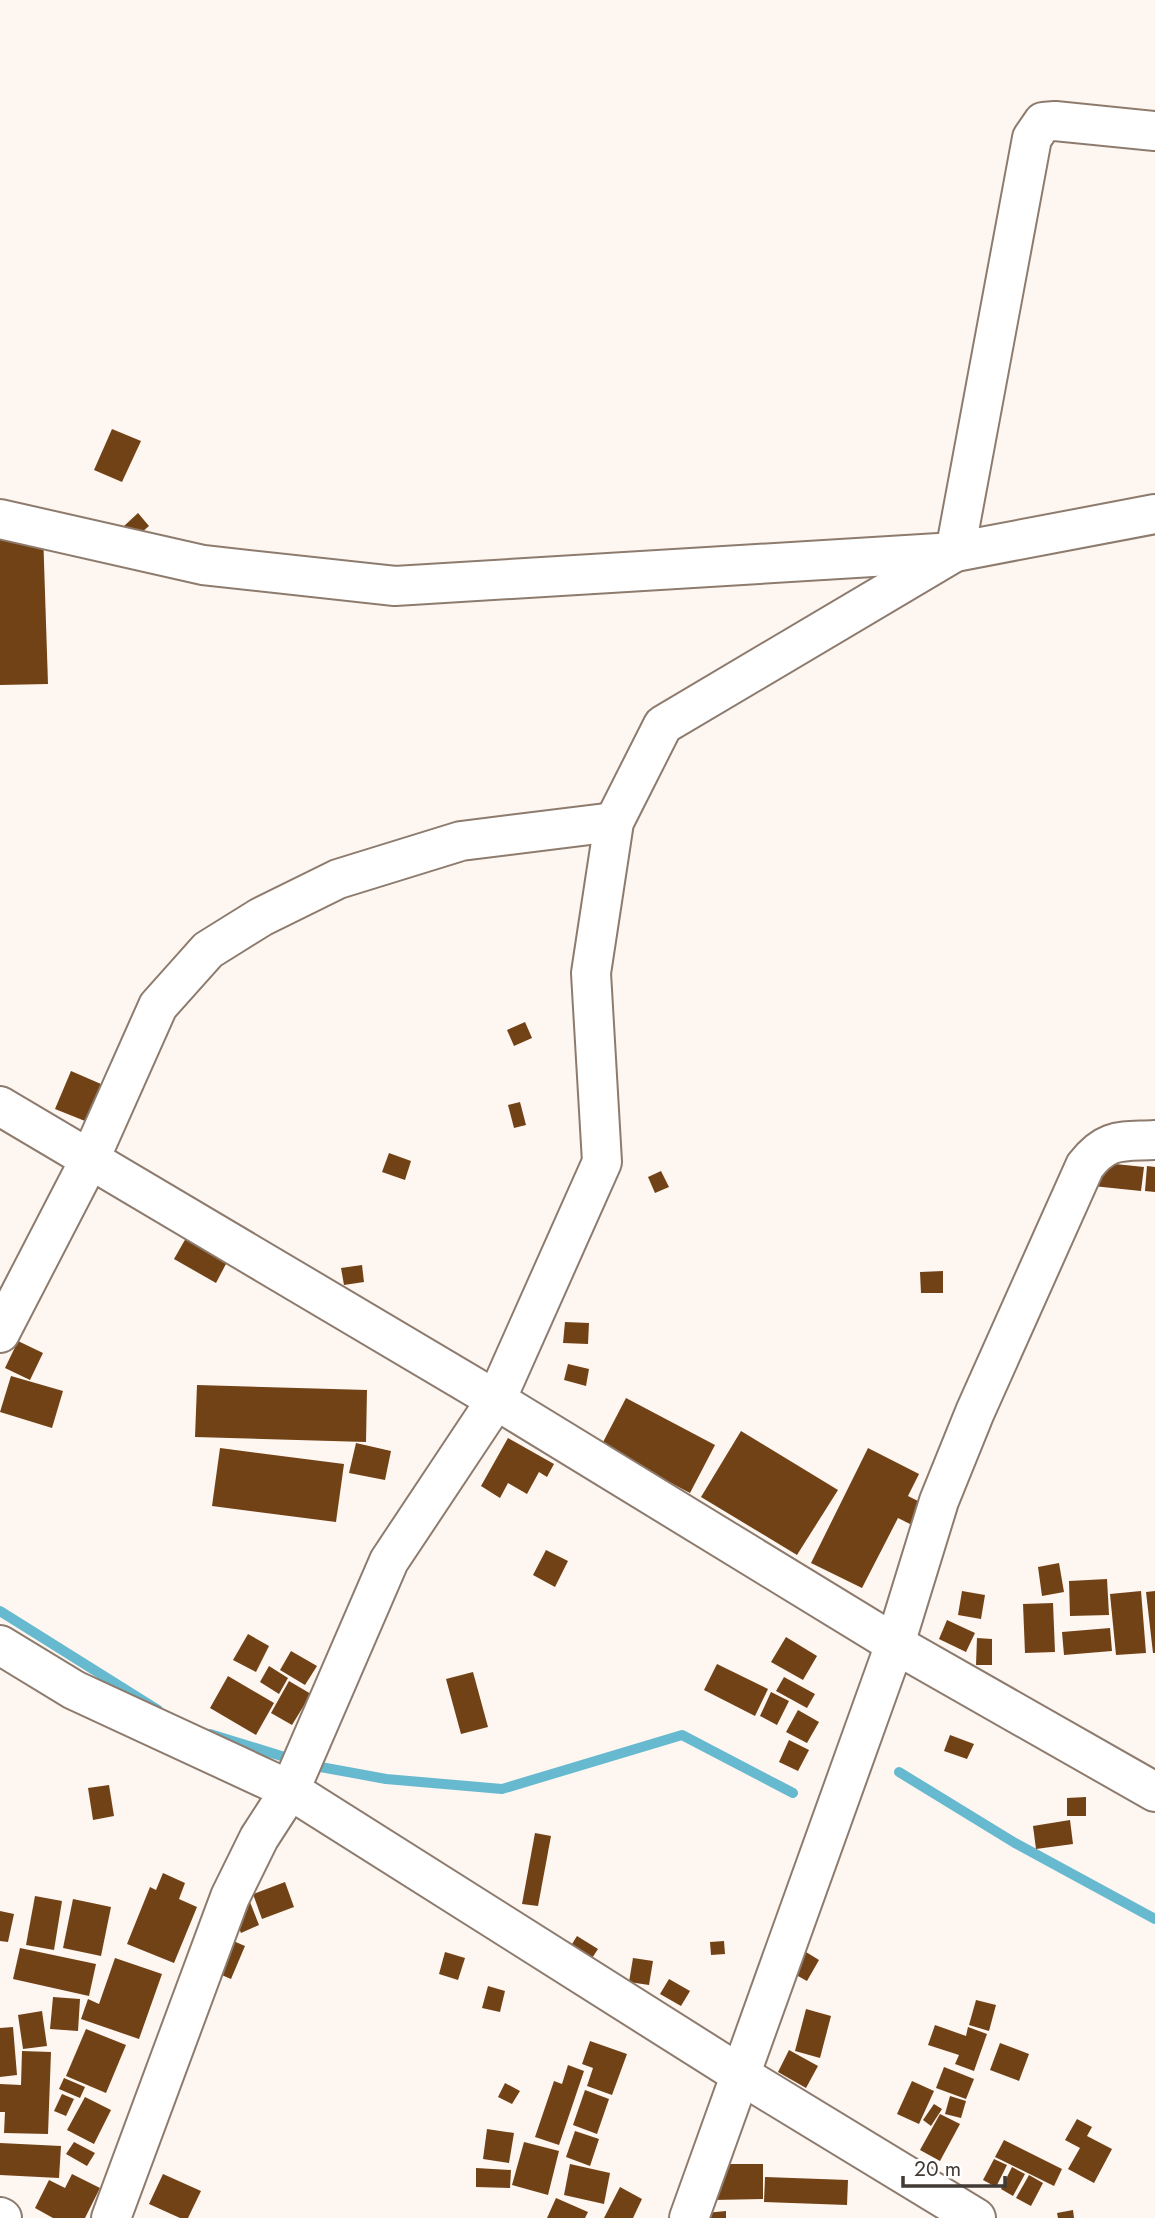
<svg xmlns="http://www.w3.org/2000/svg" width="1155" height="2218" font-family="Jost,sans-serif">
	<style>
		.lines { fill: none; stroke-linecap: round; stroke-linejoin: round }
		.stream { stroke: #66b9cf; stroke-width: 10 }
		.building { fill: #724217 }
		.minor-casing { stroke: #8d7b6e; stroke-width: 42 }
		.minor { stroke: #fff; stroke-width: 38 }
	</style>
	<rect width="100%" height="100%" fill="#fef6f0"/>
	<g class="lines">
		<!-- stream -->
		<g class="stream">
			<path d="M0 1611 158 1710"/>
			<path d="M210 1734 291 1759"/>
			<path d="M315 1766 386 1779 502 1789 682 1735 793 1793"/>
			<path d="M899 1772 1015 1843 1155 1919"/>
		</g>
	</g>
	<!-- building -->
	<g class="building">
		<path d="M112 429 141 441 122 482 94 470Z"/>
		<path d="M138 513 149 526 134 539 123 527Z"/>
		<path d="M43 532 48 684 0 685V534Z"/>
		<path d="M525 1022 532 1038 514 1046 507 1030Z"/>
		<path d="M71 1071 101 1084 85 1121 55 1109Z"/>
		<path d="M520 1102 526 1125 514 1128 508 1105Z"/>
		<path d="M389 1153 411 1161 405 1180 382 1172Z"/>
		<path d="M1096 1162 1144 1167 1141 1191 1093 1186Z"/>
		<path d="M1147 1166 1155 1167V1192L1145 1191Z"/>
		<path d="M661 1171 669 1187 655 1193 648 1177Z"/>
		<path d="M186 1238 227 1262 216 1283 174 1259Z"/>
		<path d="M362 1265 364 1282 344 1285 341 1268Z"/>
		<path d="M943 1271V1293H921L920 1272Z"/>
		<path d="M565 1322 589 1323 588 1344 563 1343Z"/>
		<path d="M18 1341 43 1353 30 1380 5 1368Z"/>
		<path d="M568 1364 589 1369 586 1386 564 1380Z"/>
		<path d="M11 1376 63 1391 52 1428 0 1412Z"/>
		<path d="M197 1385 367 1390 366 1442 195 1437Z"/>
		<path d="M626 1398 715 1445 690 1493 601 1446Z"/>
		<path d="M741 1431 838 1490 797 1555 701 1497Z"/>
		<path d="M508 1438 554 1464 547 1477 539 1472 527 1494 508 1483 500 1498 481 1486Z"/>
		<path d="M356 1443 391 1451 385 1480 349 1473Z"/>
		<path d="M220 1448 344 1464 336 1522 212 1506Z"/>
		<path d="M868 1448 919 1474 908 1496 922 1503 912 1525 898 1518 862 1588 811 1563Z"/>
		<path d="M546 1550 568 1561 555 1587 533 1575Z"/>
		<path d="M1059 1563 1064 1592 1042 1596 1038 1567Z"/>
		<path d="M1107 1579 1109 1615 1070 1616 1069 1581Z"/>
		<path d="M962 1591 985 1595 981 1619 958 1615Z"/>
		<path d="M1141 1591 1146 1653 1116 1655 1110 1594Z"/>
		<path d="M1155 1591V1653H1153L1146 1592Z"/>
		<path d="M1053 1603 1055 1652 1025 1653 1023 1604Z"/>
		<path d="M947 1620 975 1633 966 1652 939 1639Z"/>
		<path d="M1110 1628 1112 1651 1064 1655 1062 1632Z"/>
		<path d="M248 1634 269 1646 256 1672 233 1660Z"/>
		<path d="M786 1637 817 1656 803 1680 771 1662Z"/>
		<path d="M977 1638 992 1639V1665H976Z"/>
		<path d="M291 1651 317 1666 305 1685 280 1670Z"/>
		<path d="M717 1664 768 1689 755 1716 704 1690Z"/>
		<path d="M269 1666 288 1678 279 1694 260 1682Z"/>
		<path d="M473 1672 488 1727 461 1734 446 1679Z"/>
		<path d="M228 1676 274 1703 256 1735 210 1708Z"/>
		<path d="M784 1677 815 1694 807 1708 776 1691Z"/>
		<path d="M289 1681 311 1694 292 1725 271 1713Z"/>
		<path d="M771 1692 789 1701 777 1725 760 1716Z"/>
		<path d="M798 1710 819 1722 807 1743 786 1732Z"/>
		<path d="M950 1735 974 1744 967 1759 944 1751Z"/>
		<path d="M789 1740 809 1750 798 1771 779 1762Z"/>
		<path d="M109 1785 114 1816 93 1820 88 1788Z"/>
		<path d="M1086 1797V1816H1067V1798Z"/>
		<path d="M1070 1820 1073 1844 1036 1849 1033 1826Z"/>
		<path d="M535 1833 551 1836 538 1906 522 1904Z"/>
		<path d="M163 1873 185 1883 179 1899 197 1907 174 1963 127 1944 150 1887 156 1890Z"/>
		<path d="M285 1882 294 1907 262 1919 253 1894Z"/>
		<path d="M35 1896 62 1901 54 1950 26 1945Z"/>
		<path d="M248 1897 259 1925 241 1933 229 1905Z"/>
		<path d="M73 1899 111 1907 101 1956 63 1948Z"/>
		<path d="M0 1911 14 1914 8 1942 0 1941Z"/>
		<path d="M577 1936 598 1949 585 1969 564 1957Z"/>
		<path d="M224 1937 245 1946 231 1979 210 1970Z"/>
		<path d="M724 1941 725 1954 711 1955 710 1942Z"/>
		<path d="M20 1948 96 1964 89 1996 13 1979Z"/>
		<path d="M445 1952 465 1958 458 1980 439 1974Z"/>
		<path d="M806 1952 819 1960 807 1981 787 1970 802 1960Z"/>
		<path d="M115 1958 162 1974 139 2039 81 2019 88 1999 99 2004Z"/>
		<path d="M633 1958 653 1961 649 1985 629 1982Z"/>
		<path d="M669 1979 690 1991 681 2006 660 1994Z"/>
		<path d="M488 1986 505 1991 500 2012 482 2008Z"/>
		<path d="M53 1997 80 1999 78 2031 50 2029Z"/>
		<path d="M976 2000 996 2005 989 2031 969 2025Z"/>
		<path d="M806 2009 831 2016 820 2058 795 2051Z"/>
		<path d="M42 2011 47 2046 23 2049 18 2015Z"/>
		<path d="M935 2025 966 2036 968 2027 987 2034 974 2071 955 2064 959 2055 928 2045Z"/>
		<path d="M13 2027 17 2075 0 2077V2028Z"/>
		<path d="M86 2029 126 2045 106 2093 66 2076Z"/>
		<path d="M590 2041 627 2054 612 2095 587 2086 593 2068 582 2064Z"/>
		<path d="M1000 2043 1029 2054 1019 2081 990 2070Z"/>
		<path d="M789 2050 818 2066 806 2088 778 2072Z"/>
		<path d="M22 2051 51 2052 48 2134 4 2133 5 2112H0V2084L21 2085Z"/>
		<path d="M568 2065 584 2071 559 2145 535 2137 554 2081 562 2084Z"/>
		<path d="M944 2067 974 2079 966 2099 936 2088Z"/>
		<path d="M64 2078 85 2087 80 2098 59 2089Z"/>
		<path d="M912 2081 934 2091 919 2124 897 2114Z"/>
		<path d="M505 2083 520 2091 512 2104 498 2097Z"/>
		<path d="M585 2090 609 2099 597 2134 573 2125Z"/>
		<path d="M62 2094 74 2099 66 2116 54 2111Z"/>
		<path d="M950 2096 966 2101 961 2118 945 2114Z"/>
		<path d="M85 2097 111 2110 94 2144 67 2130Z"/>
		<path d="M934 2104 942 2109 931 2126 923 2120Z"/>
		<path d="M940 2114 960 2124 940 2161 920 2150Z"/>
		<path d="M1077 2119 1092 2127 1087 2136 1112 2149 1094 2183 1068 2169 1080 2148 1065 2140Z"/>
		<path d="M487 2129 514 2133 509 2163 483 2159Z"/>
		<path d="M575 2131 599 2139 590 2166 566 2157Z"/>
		<path d="M1004 2140 1062 2169 1054 2186 995 2157Z"/>
		<path d="M74 2142 95 2153 87 2166 66 2154Z"/>
		<path d="M524 2142 559 2151 548 2195 512 2185Z"/>
		<path d="M0 2143 61 2146 59 2178 0 2175Z"/>
		<path d="M994 2159 1007 2165 996 2187 983 2180Z"/>
		<path d="M570 2164 610 2173 604 2204 564 2195Z"/>
		<path d="M712 2164H763V2199L713 2200Z"/>
		<path d="M1012 2167 1025 2174 1013 2196 1001 2189Z"/>
		<path d="M476 2168 511 2170 510 2188 476 2187Z"/>
		<path d="M72 2174 100 2188 85 2218H53L35 2208 49 2180 65 2188Z"/>
		<path d="M163 2174 201 2191 188 2218H180L149 2204Z"/>
		<path d="M1029 2175 1043 2183 1031 2206 1016 2198Z"/>
		<path d="M765 2177 848 2180 847 2205 764 2202Z"/>
		<path d="M620 2187 642 2199 633 2218H604Z"/>
		<path d="M556 2198 588 2212 585 2218H547Z"/>
		<path d="M1073 2210 1074 2218H1058L1057 2213Z"/>
		<path d="M726 2211V2218H705V2213Z"/>
	</g>
	<g class="lines">
		<!-- minor casing -->
		<g class="minor-casing">
			<g id="minor">
				<path d="M0 519 203 565 395 586 955 552 1155 514"/>
				<path d="M0 1106 496 1400 895 1644 1155 1792"/>
				<path d="M0 1333 89 1161 158 1006 208 950 261 917 338 879 461 841 614 822"/>
				<path d="M0 1645 74 1690 290 1790 741 2075 976 2218"/>
				<path d="M0 2217 2 2218"/>
				<path d="M111 2218 230 1897 259 1838 290 1790 389 1561 496 1400 602 1162 591 973 614 822 663 725 955 552 1032 138 1043 122 1055 121 1155 131"/>
				<path d="M689 2218 895 1644 939 1501 975 1412 1085 1166C1107 1137 1122 1142 1155 1140"/>
			</g>
		</g>
		<!-- minor -->
		<use href="#minor" class="minor"/>
	</g>
	<!-- scale -->
	<path d="M903 2176v10h102v-10" fill="none" stroke="#423a34" stroke-width="3.5"/>
	<text x="914" y="2176" font-size="21" fill="#423a34" stroke="#ffffff" stroke-width="5" paint-order="stroke">20 m</text>
</svg>
